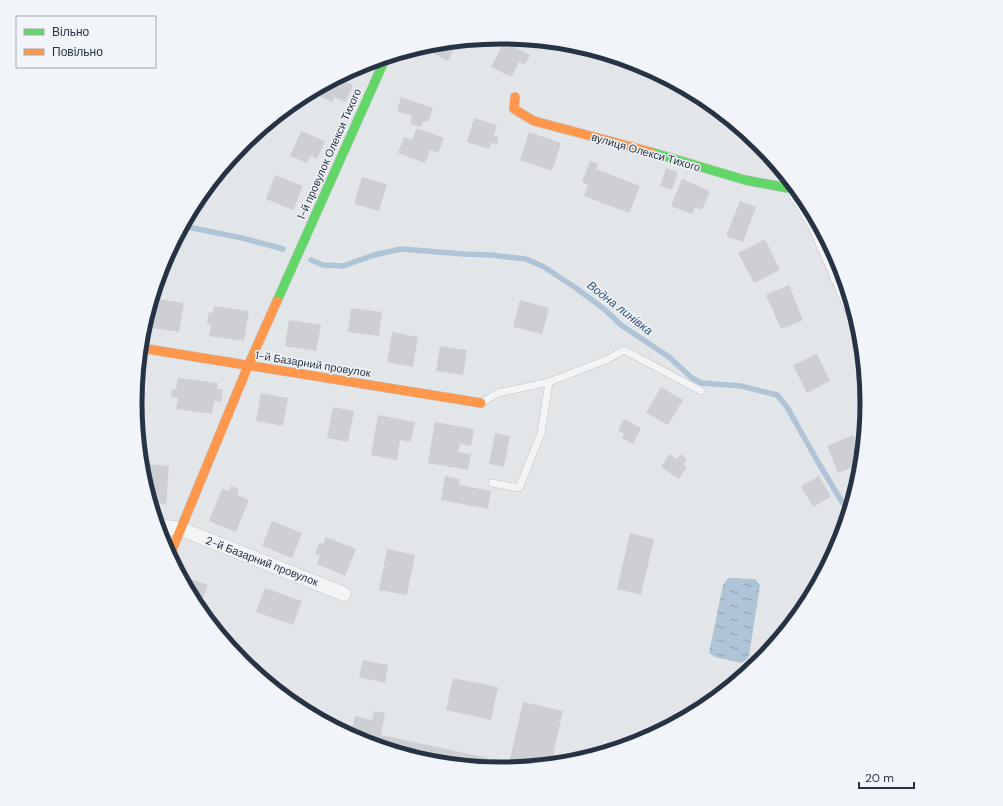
<svg xmlns="http://www.w3.org/2000/svg" width="1003" height="806" font-family="'DM Sans',sans-serif">
	<style>
		.water { fill: url(#water-ripples) }
		.lines { fill: none; stroke-linecap: round; stroke-linejoin: round }
		.stream { stroke: #afc4d6; stroke-width: 5.5 }
		.building { fill: #cdcfd2 }
		.lane-casing { stroke: #c1c4c7; stroke-width: 8 }
		.street-casing { stroke: #c1c4c7; stroke-width: 15 }
		.fast-casing { stroke: #c1c4c7; stroke-width: 10 }
		.slow-casing { stroke: #c1c4c7; stroke-width: 10 }
		.lane { stroke: #f3f4f5; stroke-width: 7 }
		.street { stroke: #f3f4f5; stroke-width: 14 }
		.fast { stroke: #63d668; stroke-width: 9 }
		.slow { stroke: #ff974d; stroke-width: 9 }
		.labels { text-anchor: middle; stroke-width: 3; stroke-linejoin: round; paint-order: stroke }
		.street-label { font-size: 11px; fill: #273344; stroke: #f1f4f8 }
		.water-label { font-size: 12px; font-style: italic; fill: #2e547c; stroke: #f1f4f8 }
		.rim { fill: none; stroke: #273344; stroke-width: 5 }
	</style>
	<defs>
		<pattern id="water-ripples" width="26" height="14" patternUnits="userSpaceOnUse"><rect width="26" height="14" fill="#afc4d6"/><path d="M2 4q2-2 4 0t4 0M15 11q2-2 4 0t4 0" fill="none" stroke="#8ea0af"/></pattern>
	</defs>
	<rect width="100%" height="100%" fill="#e3e6e9"/>
	<!-- water -->
	<path class="water" d="M728 578 755 579 760 585 749 656 746 660 741 663 715 657 709 653 723 585Z"/>
	<g class="lines">
		<!-- stream -->
		<g class="stream">
			<path d="M183 226 242 238 283 249"/>
			<path d="M311 260 323 265 343 266 374 255 401 249 464 254 491 255 526 259 544 267 576 288 604 309 621 325 669 357 692 378 701 383 741 386 777 395 787 407 818 462 842 502 850 509"/>
		</g>
	</g>
	<!-- building -->
	<g class="building">
		<path d="M458 41 448 61 423 48 424 46 430 44Z"/>
		<path d="M504 42 530 55 525 65 519 62 511 77 491 67Z"/>
		<path d="M337 78 353 85 346 102 334 97 332 102 317 95 321 86Z"/>
		<path d="M401 97 433 108 428 122 424 121 421 127 410 124 412 116 397 111Z"/>
		<path d="M474 118 497 125 494 136 499 137 497 144 491 143 489 149 467 142Z"/>
		<path d="M417 128 444 138 438 153 430 150 425 163 398 153 404 137 412 140Z"/>
		<path d="M301 131 325 141 317 159 310 156 307 163 290 156Z"/>
		<path d="M529 132 561 143 552 171 520 160Z"/>
		<path d="M590 161 598 163 596 169 640 186 629 213 584 196 588 185 582 182Z"/>
		<path d="M666 168 678 172 672 190 660 186Z"/>
		<path d="M275 175 303 186 293 210 266 199Z"/>
		<path d="M362 177 387 184 379 211 354 204Z"/>
		<path d="M682 179 710 191 702 210 695 207 692 214 671 206Z"/>
		<path d="M740 201 756 207 743 242 726 236Z"/>
		<path d="M765 239 780 270 754 283 738 253Z"/>
		<path d="M789 285 803 320 781 329 766 295Z"/>
		<path d="M153 298 184 303 179 332 147 327 148 318H147Z"/>
		<path d="M520 300 549 308 542 334 513 327Z"/>
		<path d="M214 306 249 311 244 341 209 336 211 326 207 323 209 312 213 313Z"/>
		<path d="M351 308 382 312 379 336 348 332Z"/>
		<path d="M289 320 321 325 316 351 285 346Z"/>
		<path d="M392 332 418 337 413 367 387 362Z"/>
		<path d="M440 346 467 350 463 375 436 371Z"/>
		<path d="M817 354 830 381 807 393 793 365Z"/>
		<path d="M138 376 145 377 142 403H136Z"/>
		<path d="M178 378 218 383 217 389H223L221 402 214 401 212 414 176 409 178 398 171 397 172 389H176Z"/>
		<path d="M661 387 683 400 668 425 646 413Z"/>
		<path d="M261 393 288 398 283 426 256 421Z"/>
		<path d="M333 407 354 411 348 442 327 438Z"/>
		<path d="M378 415 415 422 411 442 400 440 397 460 371 455Z"/>
		<path d="M624 419 641 428 633 444 622 438 624 434 618 431Z"/>
		<path d="M435 422 474 429 471 446 460 444 458 452 471 454 468 470 428 463Z"/>
		<path d="M495 433 510 436 504 467 489 464Z"/>
		<path d="M853 435 862 456 861 464 838 473 827 446Z"/>
		<path d="M669 454 677 459 680 454 687 459 683 465 687 467 679 479 661 467Z"/>
		<path d="M149 464 169 466 166 504 151 502 145 483 147 484Z"/>
		<path d="M445 476 460 479 459 485 491 491 488 509 441 500Z"/>
		<path d="M819 476 831 497 813 507 801 486Z"/>
		<path d="M231 486 239 489 237 495 249 500 236 532 209 521 222 489 229 491Z"/>
		<path d="M272 521 302 533 292 558 262 546Z"/>
		<path d="M630 533 654 539 641 595 617 589Z"/>
		<path d="M326 537 356 549 345 576 317 564 320 556 315 554 319 543 323 544Z"/>
		<path d="M387 549 415 555 407 595 379 590Z"/>
		<path d="M183 576 208 585 199 608 182 578Z"/>
		<path d="M265 588 302 601 293 625 256 612Z"/>
		<path d="M363 660 388 665 385 683 359 677Z"/>
		<path d="M453 678 498 687 491 720 446 710Z"/>
		<path d="M523 702 563 711 551 764 508 768Z"/>
		<path d="M374 711 385 713 381 735 488 758 486 767 430 762 361 741 329 724 352 728 355 716 372 720Z"/>
	</g>
	<g class="lines">
		<!-- lane casing -->
		<g class="lane-casing">
			<g id="lane">
				<path d="M481 403 498 393 549 382 608 359 624 350 701 391"/>
				<path d="M492 483 519 488 541 433 549 382"/>
			</g>
		</g>
		<!-- street casing -->
		<g class="street-casing">
			<g id="street">
				<path d="M781 170 814 223 858 324"/>
				<path d="M158 526 181 529 344 594"/>
			</g>
		</g>
		<!-- fast casing -->
		<g class="fast-casing">
			<g id="fast">
				<path d="M651 152 745 180 793 189"/>
				<path d="M277 301 386 57"/>
			</g>
		</g>
		<!-- slow casing -->
		<g class="slow-casing">
			<g id="slow">
				<path d="M515 97 514 109 534 121 651 152"/>
				<path d="M141 348 481 403"/>
				<path d="M170 555 248 366 277 301"/>
			</g>
		</g>
		<!-- lane -->
		<use href="#lane" class="lane"/>
		<!-- street -->
		<use href="#street" class="street"/>
		<!-- fast -->
		<use href="#fast" class="fast"/>
		<!-- slow -->
		<use href="#slow" class="slow"/>
	</g>
	<g class="labels">
		<!-- street labels -->
		<g class="street-label">
			<text transform="translate(646 152) rotate(16)" y="4">вулиця Олекси Тихого</text>
			<text transform="translate(329 154) rotate(-66)" y="4">1-й провулок Олекси Тихого</text>
			<text transform="translate(313 364) rotate(9)" y="4">1-й Базарний провулок</text>
			<text transform="translate(262 561) rotate(21)" y="4">2-й Базарний провулок</text>
		</g>
		<!-- water labels -->
		<g class="water-label">
			<text transform="translate(620 308) rotate(38)" y="4">Водна линівка</text>
		</g>
	</g>
	<!-- crop -->
	<path d="M0 0H1003V806H0ZM142 403a359 359 0 1 1 718 0a359 359 0 1 1-718 0Z" fill="#f1f4f8" fill-rule="evenodd"/>
	<path class="rim" d="M142 403a359 359 0 1 1 718 0a359 359 0 1 1-718 0Z"/>
	<!-- legend -->
	<rect x="16" y="16" width="140" height="52" fill="#f1f4f8" stroke="#a0a7b0"/>
	<rect x="24" y="29" width="20" height="6" fill="#63d668" stroke="#a0a7b0"/>
	<text x="52" y="36" font-size="12" fill="#273344">Вільно</text>
	<rect x="24" y="49" width="20" height="6" fill="#ff974d" stroke="#a0a7b0"/>
	<text x="52" y="56" font-size="12" fill="#273344">Повільно</text>
	<!-- scale -->
	<path d="M859 782v6h55v-6" fill="none" stroke="#273344" stroke-width="2"/>
	<text x="865" y="782" font-size="12" fill="#273344" stroke="#f1f4f8" stroke-width="3" paint-order="stroke">20 m</text>
</svg>
